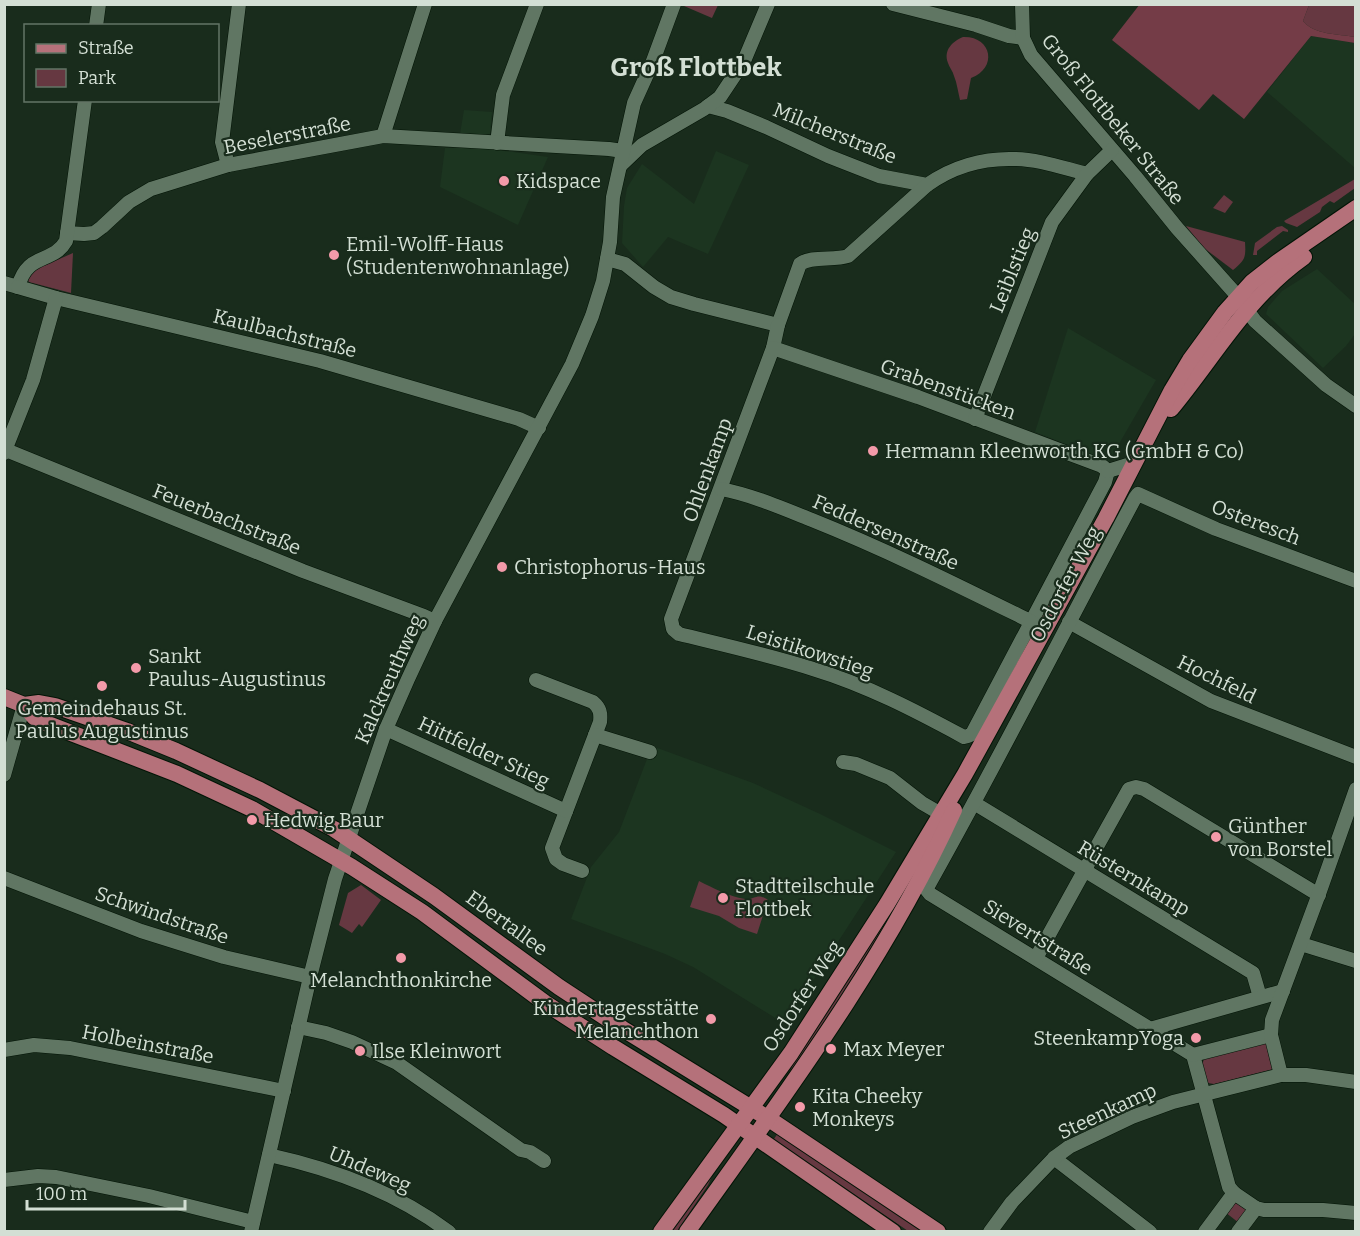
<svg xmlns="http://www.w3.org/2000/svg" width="1360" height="1236" font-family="Bitter,serif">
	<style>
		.built { fill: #1c3520 }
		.green { fill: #663841 }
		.forest { fill: #743c47 }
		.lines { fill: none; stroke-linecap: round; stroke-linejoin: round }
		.minor-casing { stroke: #031406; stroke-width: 15 }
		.major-casing { stroke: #031406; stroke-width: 18 }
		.minor { stroke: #607663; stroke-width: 14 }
		.major { stroke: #b5717a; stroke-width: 16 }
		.poi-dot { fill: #f39aa9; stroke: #192c1c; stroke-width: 2 }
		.labels { text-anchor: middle; stroke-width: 4.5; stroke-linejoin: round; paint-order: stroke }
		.street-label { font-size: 20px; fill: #d3dfd4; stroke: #192c1c }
		.poi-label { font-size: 20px; fill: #d3dfd4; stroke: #192c1c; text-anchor: start }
		.district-label { font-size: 26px; font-weight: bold; fill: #d3dfd4; stroke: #192c1c }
	</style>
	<rect width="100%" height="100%" fill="#192c1c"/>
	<!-- built -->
	<g class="built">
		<path d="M1311 36 1355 43V168L1267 92Z"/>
		<path d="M464 110 492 112 490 134 482 136 460 134Z"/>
		<path d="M477 147 548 157 518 225 440 187 445 148Z"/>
		<path d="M716 151 749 165 708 254 668 237 643 267 622 243 624 206 627 188 642 164 694 204Z"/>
		<path d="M1317 269 1355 304V334L1346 346 1323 368 1266 314 1268 307 1282 291Z"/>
		<path d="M1068 328 1156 380 1109 461 1035 432Z"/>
		<path d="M652 746 753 783 818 813 896 852 785 1024 693 967 665 954 571 919 591 867 619 832Z"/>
	</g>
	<!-- green -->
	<g class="green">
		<path d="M684 5V4L718 5 712 18 684 6Z"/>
		<path d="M1309 5H1355V37C1339 34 1314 35 1303 21Z"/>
		<path d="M963 37C992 36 998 68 971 78L967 99 960 100C958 92 957 83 954 76 953 71 949 67 948 63 943 50 953 41 963 37Z"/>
		<path d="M1355 179V188L1334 203 1330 201 1322 207 1320 212 1297 227 1286 223 1284 221Z"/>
		<path d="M1224 195 1233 202 1225 213 1213 208Z"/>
		<path d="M1186 226 1245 242C1246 258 1245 260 1233 270L1204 248Z"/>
		<path d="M1282 226 1288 230V232L1283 231 1257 251V255H1253L1255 243 1277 227Z"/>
		<path d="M73 253 71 293 29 282 28 280 32 271Z"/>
		<path d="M699 881C713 888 728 896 745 899 755 900 757 892 768 900L757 934 739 928 719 916 690 907Z"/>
		<path d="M361 885 381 900 362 927 359 924 352 933 339 925 348 893Z"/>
		<path d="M890 910 893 912 827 1022 775 1094 790 1072 794 1061Z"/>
		<path d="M1266 1042 1274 1066 1273 1069 1214 1084 1208 1083 1202 1065 1204 1059Z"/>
		<path d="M778 1133 924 1231H908L792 1152 772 1142Z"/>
		<path d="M715 1170 708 1185 677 1231 666 1232Z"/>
		<path d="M1235 1202 1245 1207C1246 1213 1242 1218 1239 1223L1225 1212Z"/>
	</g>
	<!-- forest -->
	<path class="forest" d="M1140 4 1309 5 1303 21C1314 35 1339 34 1355 37V43L1311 36 1244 119 1213 94 1199 110 1112 40Z"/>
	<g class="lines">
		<!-- minor casing -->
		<g class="minor-casing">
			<g id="minor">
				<path d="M893 4 976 25 1009 36 1023 38"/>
				<path d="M1022 4 1023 38 1031 55 1135 176 1177 228 1233 291 1255 321 1326 385 1356 406"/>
				<path d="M96 26 99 4"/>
				<path d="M708 106 727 111 766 127 828 156 879 176 927 185C952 167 983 158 1014 159 1038 159 1063 168 1087 174"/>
				<path d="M383 136 425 4"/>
				<path d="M497 143 503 95 537 4"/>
				<path d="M228 165 222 142 239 4"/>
				<path d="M621 165 642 145 704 109 720 97 744 61 768 4"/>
				<path d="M67 233 84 234 94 233 102 227 129 202 151 189 228 165 383 136 609 149 623 151"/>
				<path d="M607 259 625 264 654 287 671 297 694 304 778 325 800 264C811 255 834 261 848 256L927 185"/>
				<path d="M4 283 18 287C28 251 52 265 66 241L85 100"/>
				<path d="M18 287 56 298 320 361 519 419 539 428"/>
				<path d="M778 325 773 348 671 619 673 629 679 634C724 645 769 655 813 669 866 685 916 711 964 737L968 736 972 734 1105 482 1108 471"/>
				<path d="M773 348 918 397 1102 466 1108 471"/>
				<path d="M975 419 1052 222 1087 174 1112 150"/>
				<path d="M6 450 303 571 424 616 435 621"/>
				<path d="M4 453 33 380 56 298"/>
				<path d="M1108 471 1134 463"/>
				<path d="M721 489C752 495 782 508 812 520 887 550 959 586 1032 622"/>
				<path d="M1069 622 1211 701 1356 757"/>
				<path d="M536 680 593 702C600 708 601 713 600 722L552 848 556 859 563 864 582 871"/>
				<path d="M386 729 566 811"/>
				<path d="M595 735 650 752"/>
				<path d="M843 762 856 764 890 778 922 803 941 814"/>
				<path d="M4 775 24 705"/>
				<path d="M974 803 1253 973 1260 997"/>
				<path d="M1091 857 1129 789 1136 787 1144 789 1319 895"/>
				<path d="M4 878 141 931 224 957 310 977"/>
				<path d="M927 890 928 886C1000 758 1066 627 1135 498L1138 494 1216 529 1356 581"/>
				<path d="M927 890 930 894 1193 1055"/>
				<path d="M1301 944 1356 961"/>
				<path d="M1036 958 1088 864"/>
				<path d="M298 1027 326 1033 352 1042 397 1063 521 1150 530 1152 544 1161"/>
				<path d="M1150 1029 1283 991"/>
				<path d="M4 1050 34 1045 70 1048 284 1091"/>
				<path d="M1193 1055 1229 1187 1234 1193 1205 1232"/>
				<path d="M1193 1055 1271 1035"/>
				<path d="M1281 1075 1271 1035 1272 1020 1320 891 1356 789"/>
				<path d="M269 1155C333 1169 396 1192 449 1232"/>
				<path d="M1054 1158 1150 1232"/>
				<path d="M4 1180 38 1176 56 1177 149 1196 253 1222"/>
				<path d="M1234 1193 1256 1208 1264 1210H1323L1356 1213"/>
				<path d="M251 1232 310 977 335 879 386 729 408 679 435 621 572 364 592 316 603 281 610 242 613 197 634 103 653 61 674 4"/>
				<path d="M990 1232 1012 1202 1054 1158 1069 1147 1132 1117 1173 1102 1281 1075H1306L1356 1082"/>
				<path d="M1238 1232 1256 1208"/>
			</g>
		</g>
		<!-- major casing -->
		<g class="major-casing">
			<g id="major">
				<path d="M1171 409C1215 356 1246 298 1304 257"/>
				<path d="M4 697 24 705 39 703 55 706 127 731 176 751 260 790 334 829 434 896 559 987 623 1029 769 1119 938 1232"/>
				<path d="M24 705 34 717 48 724 177 774 252 809 352 867 422 912 545 1003 613 1047 724 1115 893 1232"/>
				<path d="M661 1232 791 1053 887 904 965 774 1106 518 1172 390 1190 360 1225 312 1252 282 1279 261 1356 208"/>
				<path d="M687 1232C783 1097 886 960 954 810"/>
			</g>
		</g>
		<!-- minor -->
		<use href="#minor" class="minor"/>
		<!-- major -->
		<use href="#major" class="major"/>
	</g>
	<!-- markers -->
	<g class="poi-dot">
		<circle cx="504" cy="181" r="6"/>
		<circle cx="334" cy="255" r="6"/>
		<circle cx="873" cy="451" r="6"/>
		<circle cx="502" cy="567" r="6"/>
		<circle cx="136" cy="668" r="6"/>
		<circle cx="102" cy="686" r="6"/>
		<circle cx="252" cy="820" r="6"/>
		<circle cx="1216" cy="837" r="6"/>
		<circle cx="723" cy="898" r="6"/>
		<circle cx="401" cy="958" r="6"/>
		<circle cx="711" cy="1019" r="6"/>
		<circle cx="1196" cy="1038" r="6"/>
		<circle cx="831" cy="1049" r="6"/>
		<circle cx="360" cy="1051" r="6"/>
		<circle cx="800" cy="1107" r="6"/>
	</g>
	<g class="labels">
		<!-- street labels -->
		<g class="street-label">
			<text transform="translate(1113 119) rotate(51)" y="7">Groß Flottbeker Straße</text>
			<text transform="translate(835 133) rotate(22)" y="7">Milcherstraße</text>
			<text transform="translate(287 135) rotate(-11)" y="7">Beselerstraße</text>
			<text transform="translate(1012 270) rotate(-68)" y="7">Leiblstieg</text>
			<text transform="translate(285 333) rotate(14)" y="7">Kaulbachstraße</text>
			<text transform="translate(948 389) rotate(20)" y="7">Grabenstücken</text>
			<text transform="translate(707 470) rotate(-70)" y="7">Ohlenkamp</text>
			<text transform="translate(227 519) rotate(22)" y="7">Feuerbachstraße</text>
			<text transform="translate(1256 522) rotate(21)" y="7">Osteresch</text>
			<text transform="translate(886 532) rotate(24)" y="7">Feddersenstraße</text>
			<text transform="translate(1065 584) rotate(-62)" y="7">Osdorfer Weg</text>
			<text transform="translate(810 651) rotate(18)" y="7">Leistikowstieg</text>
			<text transform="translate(389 679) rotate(-66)" y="7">Kalckreuthweg</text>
			<text transform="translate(1217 679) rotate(26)" y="7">Hochfeld</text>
			<text transform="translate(484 752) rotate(25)" y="7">Hittfelder Stieg</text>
			<text transform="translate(1134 878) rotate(31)" y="7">Rüsternkamp</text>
			<text transform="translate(162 915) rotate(19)" y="7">Schwindstraße</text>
			<text transform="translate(507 923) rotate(36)" y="7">Ebertallee</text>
			<text transform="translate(1038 937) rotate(32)" y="7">Sievertstraße</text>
			<text transform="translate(802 996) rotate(-57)" y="7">Osdorfer Weg</text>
			<text transform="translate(148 1044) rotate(11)" y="7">Holbeinstraße</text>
			<text transform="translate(1107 1111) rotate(-25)" y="7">Steenkamp</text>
			<text transform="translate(370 1169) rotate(23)" y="7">Uhdeweg</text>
		</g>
		<!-- poi labels -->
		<g class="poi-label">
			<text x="516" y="188">Kidspace</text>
			<text x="346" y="251">Emil-Wolff-Haus<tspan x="346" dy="23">(Studentenwohnanlage)</tspan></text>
			<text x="885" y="458">Hermann Kleenworth KG (GmbH &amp; Co)</text>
			<text x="514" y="574">Christophorus-Haus</text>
			<text x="148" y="663">Sankt<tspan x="148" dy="23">Paulus-Augustinus</tspan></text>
			<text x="102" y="715" text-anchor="middle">Gemeindehaus St.<tspan x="102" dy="23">Paulus Augustinus</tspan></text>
			<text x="264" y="827">Hedwig Baur</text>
			<text x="1228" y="833">Günther<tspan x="1228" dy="23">von Borstel</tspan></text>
			<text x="735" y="893">Stadtteilschule<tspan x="735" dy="23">Flottbek</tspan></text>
			<text x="401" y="987" text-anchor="middle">Melanchthonkirche</text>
			<text x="699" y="1015" text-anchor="end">Kindertagesstätte<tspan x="699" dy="23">Melanchthon</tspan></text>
			<text x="1184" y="1045" text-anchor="end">SteenkampYoga</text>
			<text x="843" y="1056">Max Meyer</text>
			<text x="372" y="1058">Ilse Kleinwort</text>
			<text x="812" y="1103">Kita Cheeky<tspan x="812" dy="23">Monkeys</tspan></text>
		</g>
		<!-- district labels -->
		<g class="district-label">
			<text x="696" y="76">Groß Flottbek</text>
		</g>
	</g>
	<!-- border -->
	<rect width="1360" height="1236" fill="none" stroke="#d3dfd4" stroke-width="12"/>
	<!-- legend -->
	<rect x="24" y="24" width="195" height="78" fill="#192c1c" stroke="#637466" stroke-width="1.5"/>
	<rect x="36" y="44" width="30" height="9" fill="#b5717a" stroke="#637466" stroke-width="1.5"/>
	<text x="78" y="54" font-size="18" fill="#d3dfd4">Straße</text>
	<rect x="36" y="69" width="30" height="18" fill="#663841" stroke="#637466" stroke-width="1.5"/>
	<text x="78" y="84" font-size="18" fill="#d3dfd4">Park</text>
	<!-- scale -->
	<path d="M27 1200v9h158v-9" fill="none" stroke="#d3dfd4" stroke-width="3"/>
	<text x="36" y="1200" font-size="18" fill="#d3dfd4" stroke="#192c1c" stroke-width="4.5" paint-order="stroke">100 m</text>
</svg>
